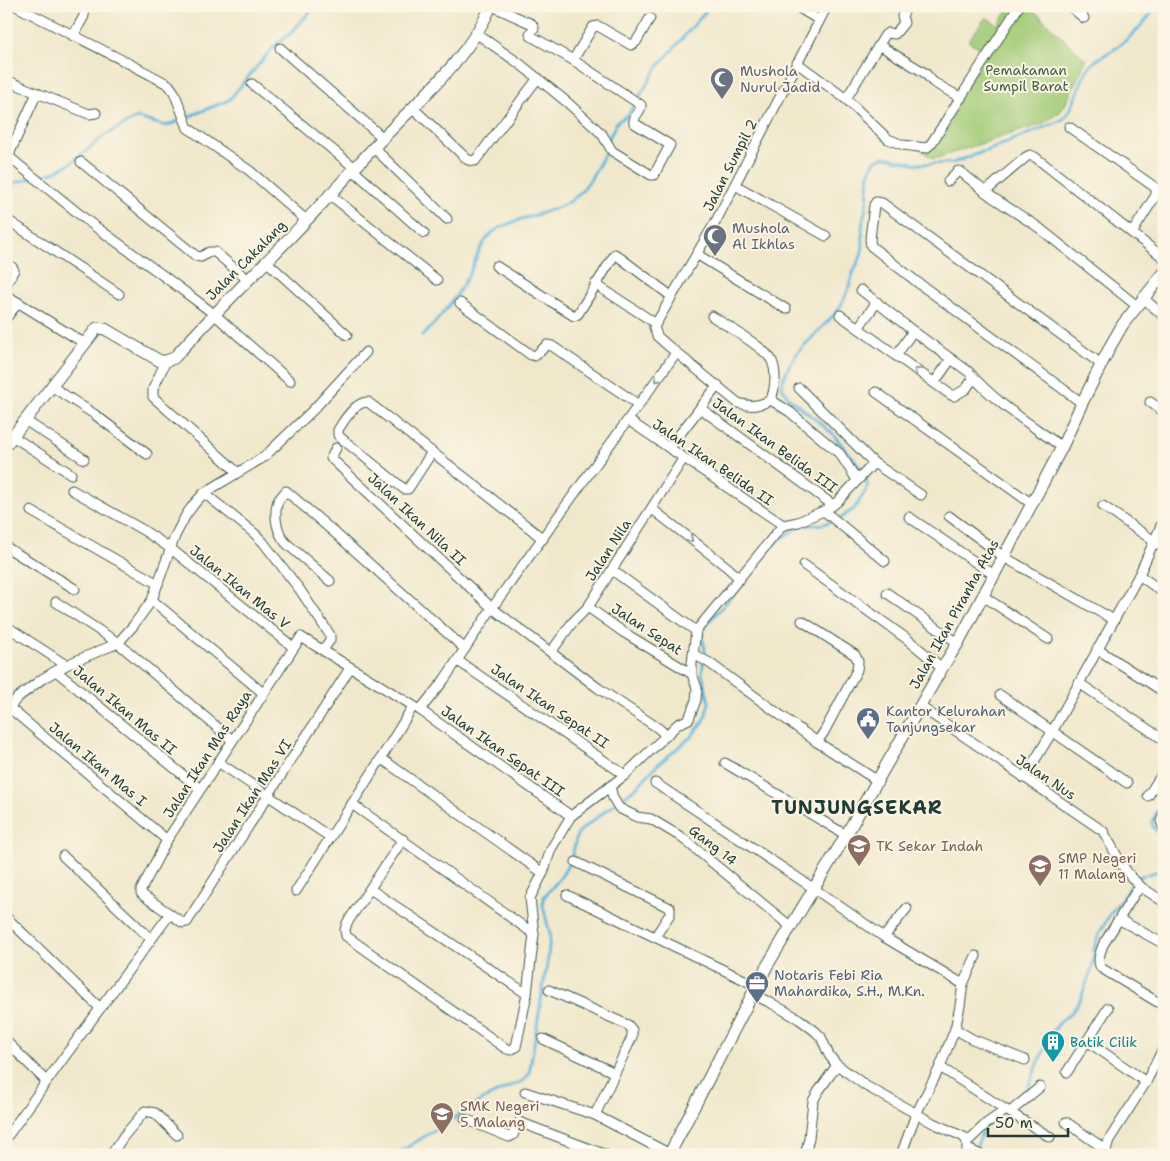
<svg xmlns="http://www.w3.org/2000/svg" width="1170" height="1161" font-family="'Shantell Sans',sans-serif">
	<style>
		.green { fill: #a0ca76; stroke: #608455 }
		.lines { fill: none; stroke-linecap: round; stroke-linejoin: round }
		.stream { stroke: #60b6dc; stroke-width: 3 }
		.minor-casing { stroke: #3e574b; stroke-width: 11 }
		.tertiary-casing { stroke: #3e574b; stroke-width: 13 }
		.minor { stroke: #fff; stroke-width: 9 }
		.tertiary { stroke: #fff; stroke-width: 11 }
		.oneway { stroke: #8f9e9a }
		.labels { text-anchor: middle; stroke-width: 4; stroke-linejoin: round; paint-order: stroke }
		.park-label { font-size: 14px; fill: #3f6044; stroke: #fcf5e5 }
		.worship-label { font-size: 14px; fill: #5b616d; stroke: #fcf5e5; text-anchor: start }
		.street-label { font-size: 14px; fill: #1f3d34; stroke: #fcf5e5 }
		.service-label { font-size: 14px; fill: #4e5e75; stroke: #fcf5e5; text-anchor: start }
		.education-label { font-size: 14px; fill: #785e54; stroke: #fcf5e5; text-anchor: start }
		.culture-label { font-size: 14px; fill: #0d838f; stroke: #fcf5e5; text-anchor: start }
		.district-label { font-size: 19px; font-weight: bold; letter-spacing: 1px; fill: #1f3d34; stroke: #fcf5e5 }
	</style>
	<rect width="100%" height="100%" fill="#fcf5e5"/>
	<filter id="ink" filterUnits="userSpaceOnUse"><feTurbulence type="fractalNoise" baseFrequency=".02" numOctaves="2"/><feDisplacementMap in="SourceGraphic" scale="10" xChannelSelector="R" yChannelSelector="G"/><feConvolveMatrix kernelMatrix="1 2 1 2 8 2 1 2 1" color-interpolation-filters="sRGB"/></filter>
	<filter id="wash" filterUnits="userSpaceOnUse"><feTurbulence type="fractalNoise" baseFrequency=".0096" numOctaves="4" result="noise"/><feDisplacementMap in="SourceGraphic" scale="20" xChannelSelector="R" yChannelSelector="G"/><feGaussianBlur stdDeviation="1.12" result="paint"/><feColorMatrix in="noise" values="0 0 0 0 0 0 0 0 0 0 0 0 0 0 0 0 0 1.4 0 .05"/><feComposite in="paint" operator="in"/></filter>
	<g filter="url(#wash)">
		<rect width="100%" height="100%" fill="#f1e8cc"/>
		<!-- green -->
		<path class="green" d="M1011 6H1029L1086 60 1065 105 1059 113 1042 124 934 159 922 151 988 53 968 41 986 17 997 25Z"/>
		<g class="lines">
			<!-- stream -->
			<g class="stream">
				<path d="M608 140 617 122 628 115 657 68 710 6"/>
				<path d="M6 185 55 172 71 163 104 136 132 120 138 118 166 126 229 100 275 45 291 33 315 6"/>
				<path d="M422 336C440 319 456 298 468 276 476 261 479 245 492 233 498 227 511 223 519 220 558 207 575 209 596 170 600 162 605 155 607 146"/>
				<path d="M838 520 854 509 867 489V481L855 460 831 432 789 398 782 387 783 379 789 366 798 352 832 317 841 306 848 290 853 273 861 256 863 246 862 227 867 202 869 174 872 166 876 160 885 157 918 164 952 163 994 148 1062 120C1077 106 1077 85 1088 69 1094 59 1106 55 1116 48 1128 39 1149 21 1155 6"/>
				<path d="M705 626 742 585 775 543 799 526 824 524 832 521"/>
				<path d="M1164 802 1156 813 1152 823 1154 828 1164 839"/>
				<path d="M1004 1107 1026 1092 1049 1037 1060 1022 1071 1013 1081 998 1093 965 1094 949 1098 936 1110 914 1138 877 1159 871 1164 865"/>
				<path d="M975 1152 982 1132"/>
				<path d="M395 1155 484 1099 524 1080 529 1074 548 958 550 934 543 906 544 897 561 877 571 860 577 835 581 830 639 785 656 766 691 737 704 721 709 703 702 673 705 650 701 630"/>
			</g>
		</g>
	</g>
	<g filter="url(#ink)">
		<g class="lines">
			<!-- minor casing -->
			<g class="minor-casing">
				<g id="minor">
					<path d="M16 6C67 33 119 57 169 85L174 92 188 128 250 171 306 220"/>
					<path d="M796 6 819 20"/>
					<path d="M1070 6 1084 18"/>
					<path d="M477 34 520 64 568 103 602 134 612 151 651 175H654L670 145 634 123C632 116 642 112 641 105L573 60 531 36 530 34 534 28 532 24 492 6"/>
					<path d="M73 36 84 16V9L80 6"/>
					<path d="M879 45 925 73 933 82 961 98"/>
					<path d="M280 48 383 138"/>
					<path d="M573 60 593 27 598 26 631 45 636 42 650 18"/>
					<path d="M797 63 846 99 888 139 903 145 926 148 931 144 1019 6"/>
					<path d="M6 80 37 93 11 150 9 157 89 222 161 274 214 314 290 381"/>
					<path d="M252 84 355 168"/>
					<path d="M37 93 89 114 96 113"/>
					<path d="M846 99 885 35 888 33 895 34 904 23 902 16 907 6"/>
					<path d="M413 108 468 160 475 161 538 78"/>
					<path d="M1069 127 1156 188V195L1132 233"/>
					<path d="M374 148 447 219"/>
					<path d="M81 162 196 256 201 257 209 252H215L248 280"/>
					<path d="M353 170 424 233"/>
					<path d="M948 181 958 171 961 172 992 197 1038 227 1137 306"/>
					<path d="M735 185 826 236"/>
					<path d="M985 192 1026 157 1030 155 1035 157 1164 258"/>
					<path d="M329 194 437 280"/>
					<path d="M6 219 119 294"/>
					<path d="M698 255 786 309"/>
					<path d="M266 261 347 335"/>
					<path d="M6 263 12 267 14 270 6 285"/>
					<path d="M496 266 574 316 578 314 615 254 671 296"/>
					<path d="M595 284 655 323"/>
					<path d="M861 290 913 331 969 372C994 402 1030 424 1062 447"/>
					<path d="M6 295 84 343"/>
					<path d="M1143 298 1164 316"/>
					<path d="M460 303 531 355 535 356 547 345 552 346 639 405"/>
					<path d="M840 315 951 395 954 396 966 389 973 379"/>
					<path d="M712 316C725 325 766 348 772 361 777 373 775 389 771 400 759 406 751 407 738 403L667 345 657 336 654 327 716 221 827 6"/>
					<path d="M6 318 18 303"/>
					<path d="M858 328 877 302"/>
					<path d="M896 356 913 331"/>
					<path d="M166 361 153 389V397L224 460 237 472"/>
					<path d="M934 383 951 359"/>
					<path d="M51 386 94 414 147 454"/>
					<path d="M799 388 874 463 921 495"/>
					<path d="M876 392 1032 504"/>
					<path d="M771 400 790 412 840 454 857 480"/>
					<path d="M1150 402 1164 412"/>
					<path d="M1082 403 917 282 871 246 870 239 874 205 876 202 882 203 1101 364"/>
					<path d="M700 408 833 505"/>
					<path d="M628 420 783 525"/>
					<path d="M26 421 84 459"/>
					<path d="M6 432 71 474"/>
					<path d="M336 448 331 458 333 460 492 608 598 688 658 728 666 735"/>
					<path d="M669 448 718 385"/>
					<path d="M432 452 408 489H404L341 438 338 435V430C344 420 356 401 368 402L532 530 543 539"/>
					<path d="M72 490 143 530 170 548 293 647"/>
					<path d="M204 493 254 533 263 542 300 590 330 635V640L323 650"/>
					<path d="M1103 506 1164 548"/>
					<path d="M652 509 727 567 740 579"/>
					<path d="M31 511 158 584"/>
					<path d="M824 511 885 561"/>
					<path d="M949 516 1004 557 1114 620"/>
					<path d="M909 517 994 575"/>
					<path d="M6 547 75 589"/>
					<path d="M804 565 907 639 942 668"/>
					<path d="M612 570 696 631"/>
					<path d="M1139 575 1164 593"/>
					<path d="M330 581 286 543C277 533 274 517 277 504 278 499 283 495 286 491L335 533 465 649"/>
					<path d="M887 593 958 643"/>
					<path d="M983 596 1048 639"/>
					<path d="M152 600 263 693"/>
					<path d="M56 602 118 643 232 740"/>
					<path d="M588 607 623 632 692 674"/>
					<path d="M802 621 855 655 858 661 857 670 824 732 817 742"/>
					<path d="M6 626 66 665"/>
					<path d="M1097 649 1164 692"/>
					<path d="M551 652 572 623 588 607 683 459"/>
					<path d="M693 654 708 662 817 742 878 781"/>
					<path d="M458 661 625 775"/>
					<path d="M350 668 187 922 183 923 144 896 141 893V890L167 840 301 637 420 710 571 816"/>
					<path d="M56 671 200 789"/>
					<path d="M1079 683 1164 740"/>
					<path d="M1000 695 1127 783"/>
					<path d="M921 707 1103 831 1122 865 1131 877 1141 887 1164 902"/>
					<path d="M420 710 444 680 492 608 676 353"/>
					<path d="M382 759 543 873"/>
					<path d="M218 762 330 837"/>
					<path d="M725 763 846 835"/>
					<path d="M1024 778 1052 732 1139 575 1164 519"/>
					<path d="M655 783 813 888 884 937 963 984 976 956"/>
					<path d="M610 786 613 798 619 808 637 817 651 819 681 837 790 926"/>
					<path d="M1148 796 1164 771"/>
					<path d="M352 804 534 934"/>
					<path d="M1164 813 1161 821 1164 828"/>
					<path d="M403 839 347 923 345 930 346 936 505 1048 510 1050 516 1047 527 994 534 934 530 898 543 873 551 849 571 816 625 775 678 724 689 719 696 700 697 688 692 674V663L696 631 783 525 798 522 828 509 837 502 874 463"/>
					<path d="M167 840 12 710 11 706 17 698 42 679 66 665 118 643 133 626 152 600 175 536 186 515 194 504 204 493 264 457 313 410 366 352"/>
					<path d="M63 856 151 939"/>
					<path d="M576 862 670 908V914L655 937"/>
					<path d="M1141 887 1135 893 1103 945C1100 953 1097 961 1101 968L1164 1006"/>
					<path d="M370 889 527 994"/>
					<path d="M296 891C335 829 376 769 413 706"/>
					<path d="M567 895 757 986"/>
					<path d="M6 917 100 1008"/>
					<path d="M1120 920 1164 944"/>
					<path d="M884 937 907 908"/>
					<path d="M549 990 628 1025 632 1030V1037L595 1115"/>
					<path d="M752 994 771 1003 799 1019 815 1031 821 1037 829 1055 836 1064 866 1086 933 1123 964 1137 967 1142V1155"/>
					<path d="M955 1029 960 1006 963 984"/>
					<path d="M543 1039 615 1073"/>
					<path d="M6 1041 46 1081"/>
					<path d="M1087 1041 1146 1082"/>
					<path d="M940 1067 1006 1110"/>
					<path d="M1067 1072 1108 1008"/>
					<path d="M525 1092 595 1115 670 1154"/>
					<path d="M1010 1112 1040 1087"/>
					<path d="M465 1119 509 1137 513 1135 519 1122 606 1155"/>
					<path d="M1066 1122 1106 1150"/>
					<path d="M6 1138 65 1056 170 914"/>
					<path d="M967 1142 987 1123 1006 1110 1050 1137"/>
					<path d="M968 1149 981 1155"/>
					<path d="M111 1155 123 1137 145 1111 155 1113 177 1135"/>
					<path d="M805 1155 809 1138 813 1101 818 1092 837 1065"/>
					<path d="M901 1155 916 1114 940 1067 955 1029 972 1039 1025 1060"/>
					<path d="M1107 1155 1106 1150 1109 1140 1146 1082 1164 1047"/>
				</g>
			</g>
			<!-- tertiary casing -->
			<g class="tertiary-casing">
				<g id="tertiary">
					<path d="M6 445 97 328 105 329 160 361H166L174 358C205 323 238 290 271 257 309 219 344 179 381 140 420 99 468 59 491 6"/>
					<path d="M669 1155 767 966 842 842 942 668 958 643 1062 447 1082 403 1111 345 1123 324 1164 273"/>
				</g>
			</g>
			<!-- minor -->
			<use href="#minor" class="minor"/>
			<!-- tertiary -->
			<use href="#tertiary" class="tertiary"/>
		</g>
		<!-- one-way arrows -->
		<defs><path id="oneway-chevron" d="M-2-3.5L2.5 0L-2 3.5" fill="none" stroke-width="1.6" stroke-linecap="round" stroke-linejoin="round" transform="scale(1.25)"/></defs>
		<g class="oneway">
			<use href="#oneway-chevron" transform="translate(917 371) rotate(-145)"/>
			<use href="#oneway-chevron" transform="translate(658 379) rotate(126)"/>
			<use href="#oneway-chevron" transform="translate(690 539) rotate(38)"/>
		</g>
	</g>
	<!-- icons -->
	<defs>
		<g id="mosque-pin" transform="scale(1.25)"><path d="M0 17L-7.5 6A9.5 9.5 0 1 1 7.5 6Z" fill="#6b7280" stroke="#fcf5e5"/><path d="M3.5-4.9A6 6 0 1 0 3.5 4.9A5 5 0 1 1 3.5-4.9Z" fill="#fff"/></g>
		<g id="civic-pin" transform="scale(1.25)"><path d="M0 17L-7.5 6A9.5 9.5 0 1 1 7.5 6Z" fill="#5c6f8a" stroke="#fcf5e5"/><path d="M-.6-6.5H3V-4.5H.6V-3L4-1V1h2V6H-6V1h2V-1L-.6-3ZM-1.2 2.5V6h2.4V2.5Z" fill="#fff"/></g>
		<g id="school-pin" transform="scale(1.25)"><path d="M0 17L-7.5 6A9.5 9.5 0 1 1 7.5 6Z" fill="#8d6e63" stroke="#fcf5e5"/><path d="M0-5L7-2L0 1L-7-2ZM-4 1L0 2.5L4 1V4Q0 6-4 4Z" fill="#fff"/></g>
		<g id="office-pin" transform="scale(1.25)"><path d="M0 17L-7.5 6A9.5 9.5 0 1 1 7.5 6Z" fill="#5c6f8a" stroke="#fcf5e5"/><path d="M-6-3h4V-5.5h4V-3h4V5H-6ZM-1-4.5V-3h2v-1.5ZM-6 0V1H6V0Z" fill="#fff"/></g>
		<g id="building-pin" transform="scale(1.25)"><path d="M0 17L-7.5 6A9.5 9.5 0 1 1 7.5 6Z" fill="#0f9aa8" stroke="#fcf5e5"/><path d="M-4-6H4V6H1V3H-1V6H-4ZM-2.5-4.3h1.7v1.8h-1.7ZM.8-4.3h1.7v1.8H.8ZM-2.5-1h1.7V.8h-1.7ZM.8-1h1.7V.8H.8Z" fill="#fff"/></g>
	</defs>
	<g fill-rule="evenodd">
		<use href="#mosque-pin" x="722" y="79"/>
		<use href="#mosque-pin" x="715" y="236"/>
		<use href="#civic-pin" x="868" y="719"/>
		<use href="#school-pin" x="859" y="846"/>
		<use href="#school-pin" x="1040" y="866"/>
		<use href="#office-pin" x="757" y="983"/>
		<use href="#building-pin" x="1053" y="1042"/>
		<use href="#school-pin" x="442" y="1114"/>
	</g>
	<g class="labels">
		<!-- park labels -->
		<g class="park-label">
			<text x="1026" y="75">Pemakaman<tspan x="1026" dy="16">Sumpil Barat</tspan></text>
		</g>
		<!-- worship labels -->
		<g class="worship-label">
			<text x="740" y="76">Mushola<tspan x="740" dy="16">Nurul Jadid</tspan></text>
			<text x="732" y="233">Mushola<tspan x="732" dy="16">Al Ikhlas</tspan></text>
		</g>
		<!-- street labels -->
		<g class="street-label">
			<text transform="translate(730 165) rotate(-63)" y="5">Jalan Sumpil 2</text>
			<text transform="translate(246 260) rotate(-45)" y="5">Jalan Cakalang</text>
			<text transform="translate(775 445) rotate(36)" y="5">Jalan Ikan Belida III</text>
			<text transform="translate(713 462) rotate(34)" y="5">Jalan Ikan Belida II</text>
			<text transform="translate(417 519) rotate(43)" y="5">Jalan Ikan Nila II</text>
			<text transform="translate(608 550) rotate(-57)" y="5">Jalan Nila</text>
			<text transform="translate(240 587) rotate(39)" y="5">Jalan Ikan Mas V</text>
			<text transform="translate(954 614) rotate(-61)" y="5">Jalan Ikan Piranha Atas</text>
			<text transform="translate(647 629) rotate(33)" y="5">Jalan Sepat</text>
			<text transform="translate(550 706) rotate(34)" y="5">Jalan Ikan Sepat II</text>
			<text transform="translate(125 710) rotate(40)" y="5">Jalan Ikan Mas II</text>
			<text transform="translate(503 751) rotate(35)" y="5">Jalan Ikan Sepat III</text>
			<text transform="translate(207 754) rotate(-57)" y="5">Jalan Ikan Mas Raya</text>
			<text transform="translate(98 764) rotate(40)" y="5">Jalan Ikan Mas I</text>
			<text transform="translate(1046 777) rotate(34)" y="5">Jalan Nus</text>
			<text transform="translate(252 796) rotate(-57)" y="5">Jalan Ikan Mas VI</text>
			<text transform="translate(713 845) rotate(38)" y="5">Gang 14</text>
		</g>
		<!-- service labels -->
		<g class="service-label">
			<text x="886" y="716">Kantor Kelurahan<tspan x="886" dy="16">Tanjungsekar</tspan></text>
			<text x="774" y="980">Notaris Febi Ria<tspan x="774" dy="16">Mahardika, S.H., M.Kn.</tspan></text>
		</g>
		<!-- education labels -->
		<g class="education-label">
			<text x="876" y="851">TK Sekar Indah</text>
			<text x="1058" y="863">SMP Negeri<tspan x="1058" dy="16">11 Malang</tspan></text>
			<text x="460" y="1111">SMK Negeri<tspan x="460" dy="16">5 Malang</tspan></text>
		</g>
		<!-- culture labels -->
		<g class="culture-label">
			<text x="1070" y="1047">Batik Cilik</text>
		</g>
		<!-- district labels -->
		<g class="district-label">
			<text x="857" y="814">TUNJUNGSEKAR</text>
		</g>
	</g>
	<!-- margin -->
	<rect width="1170" height="1161" fill="none" stroke="#fcf5e5" stroke-width="25"/>
	<!-- scale -->
	<path d="M988 1128v8h80v-8" fill="none" stroke="#1f3d34" stroke-width="2.5"/>
	<text x="995" y="1128" font-size="15" fill="#1f3d34" stroke="#fcf5e5" stroke-width="4" paint-order="stroke">50 m</text>
</svg>
